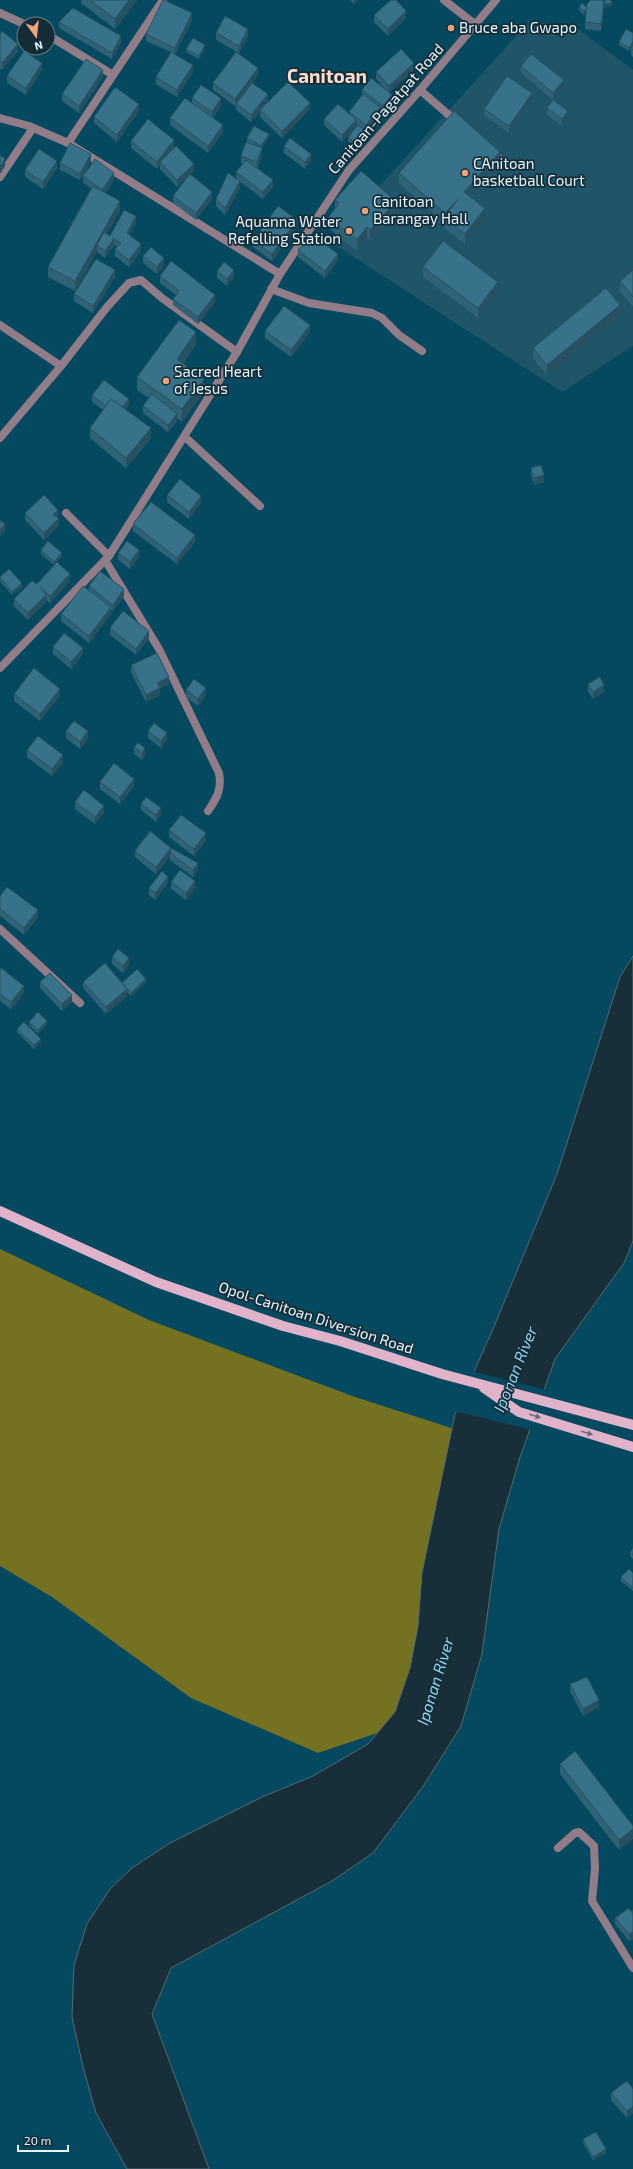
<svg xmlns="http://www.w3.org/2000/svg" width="633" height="2169" font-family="'Exo 2',sans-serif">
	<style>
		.built { fill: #205469 }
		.forest { fill: #747121 }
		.water { fill: #182e38; stroke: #566a74 }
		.pier { fill: #04495f }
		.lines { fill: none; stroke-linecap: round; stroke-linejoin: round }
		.service { stroke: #927c87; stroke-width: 8 }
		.minor { stroke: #927c87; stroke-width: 8 }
		.tertiary { stroke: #927c87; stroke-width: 8 }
		.primary { stroke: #e1b3ca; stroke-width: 10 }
		.wall { fill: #306277 }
		.shaded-wall { fill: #275061 }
		.building { fill: #38728a; stroke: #275061 }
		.oneway { fill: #706979 }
		.poi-dot { fill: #f1a27b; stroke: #142c36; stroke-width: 1.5 }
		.labels { text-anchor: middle; stroke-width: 3.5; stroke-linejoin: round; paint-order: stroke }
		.poi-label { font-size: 15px; fill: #e6f7ff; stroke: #142c36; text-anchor: start }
		.street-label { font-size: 15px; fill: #e6f7ff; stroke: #142c36 }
		.water-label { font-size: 16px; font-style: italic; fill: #91d4f1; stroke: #142c36 }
		.district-label { font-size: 19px; font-weight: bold; fill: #fcddce; stroke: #142c36 }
	</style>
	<rect width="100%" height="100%" fill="#04495f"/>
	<!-- built -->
	<path class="built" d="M530 21 574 26 633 70V346L562 392 329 241Z"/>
	<!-- forest -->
	<path class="forest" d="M0 1249 149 1320 355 1397 467 1433 404 1724 318 1753 191 1698 52 1597 0 1566Z"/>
	<!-- water -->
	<path class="water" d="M633 956V1241L624 1263 555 1359 520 1457 499 1529 482 1654 461 1726 424 1785 373 1853 332 1881 171 1968 152 2014 209 2169H127L96 2113 83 2067 72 2017 74 1965 87 1924 110 1889 132 1868 170 1843 262 1797 313 1776 368 1744 395 1712 410 1668 418 1626 422 1573 455 1414 493 1329 557 1174 620 977Z"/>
	<!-- pier -->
	<path class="pier" d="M472 1371 547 1390 532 1430 454 1411Z"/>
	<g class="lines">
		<!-- service -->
		<g class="service">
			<path d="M420 90 457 122"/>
			<path d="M491 152 508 166"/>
			<path d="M66 513 109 556"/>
		</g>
		<!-- minor -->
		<g class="minor">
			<path d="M444 0 476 25"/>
			<path d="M0 13 24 24"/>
			<path d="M48 35 113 75"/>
			<path d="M0 118 29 126 68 143 280 274"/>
			<path d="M68 143 163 0"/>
			<path d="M0 177 33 128"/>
			<path d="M271 289 309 303 372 313 382 318 399 335 422 351"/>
			<path d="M0 325 61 366"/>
			<path d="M185 437 260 506"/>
			<path d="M0 438 61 366 107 307 129 283 141 280 162 298 237 352"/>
			<path d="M105 560 159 649 219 773C222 789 217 798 208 811"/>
			<path d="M0 929 80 1003"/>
			<path d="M558 1848 575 1833 579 1832 594 1846 595 1868 592 1901 633 1968"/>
		</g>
		<!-- tertiary -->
		<path class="tertiary" d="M0 668 109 556 237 352 280 274 349 170 420 90 496 0"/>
		<!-- primary -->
		<g class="primary">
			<path d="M0 1211 156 1282 283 1326 340 1341 442 1374 633 1425"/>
			<path d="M484 1388 519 1412 633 1447"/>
		</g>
	</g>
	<!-- wall -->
	<g class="wall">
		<path d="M81 0H137L115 29 81 3Z"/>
		<path d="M350 0H358L354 4Z"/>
		<path d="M579 7 604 8 601 31 585 29V22L586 12 584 15 579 10Z"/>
		<path d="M374 15 406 18 388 36 374 22Z"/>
		<path d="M192 20 175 54 146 41V34Z"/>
		<path d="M59 22 121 43 112 59 59 28Z"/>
		<path d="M216 33 248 36 239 53 216 40Z"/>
		<path d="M0 34 18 51 2 70 0 68Z"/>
		<path d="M619 42 633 45V57L631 55V49L629 51 619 45Z"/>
		<path d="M186 49H205L199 59 186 52Z"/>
		<path d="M521 66 564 87 553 100 521 73Z"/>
		<path d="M42 70 26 95 7 83V76Z"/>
		<path d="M414 70 389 92 392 102 383 113 380 110V114L366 131V135L356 148 348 141V137L357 125 356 124 342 142 324 125V119L349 114V112L362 95V90L384 88 376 79V72Z"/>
		<path d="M193 72 177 97 156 84V77Z"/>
		<path d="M258 75 252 83 268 101 263 107 310 109 282 138 260 117V111L251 122 236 110V106H235L213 90V83Z"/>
		<path d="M103 77 79 113 62 101V94Z"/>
		<path d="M192 98 221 105 213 118 223 132 208 153 170 125V118L192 103Z"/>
		<path d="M532 100 509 133 484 115V109Z"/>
		<path d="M547 108 568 118 562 126 547 115Z"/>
		<path d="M139 111 117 142 94 123V117Z"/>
		<path d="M247 138H269L262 148V155L258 168 273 187 263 199 240 182V188L225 215 216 206V199L236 179V172L243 164 241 163V156L250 144 247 142Z"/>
		<path d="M131 141 174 147 170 153 194 171 190 174 212 199 196 220 173 203V196L189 175 177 187 160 169V165L157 169 131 148Z"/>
		<path d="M284 146 311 161 305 169 284 153Z"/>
		<path d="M91 161 84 174 114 180 105 193 120 211 107 234 110 236 136 223 129 235 141 251 129 267 115 256V249L117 247 114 245V246L105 258 97 252 75 291 48 277V267L71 226V223L74 219 91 189 83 182V176L80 180 60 170V163Z"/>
		<path d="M500 162 469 196 485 218 465 244 444 228V223L399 183V173Z"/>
		<path d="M57 168 43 189 25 177V170Z"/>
		<path d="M335 200 396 211 370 240 367 237 357 251 328 228V218L335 209Z"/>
		<path d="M297 227 272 261 253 247V240Z"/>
		<path d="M298 250 338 261 325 278 298 257Z"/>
		<path d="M143 256 164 265 157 274 143 263Z"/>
		<path d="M423 267 498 292 478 318 423 277Z"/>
		<path d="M633 270V307L620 291V281Z"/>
		<path d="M217 271 234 277 227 286 217 278Z"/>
		<path d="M160 276 215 302 198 324 173 305V299L176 295 160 283Z"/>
		<path d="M115 277 93 313 74 301V294Z"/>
		<path d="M620 315 547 375 533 358V348Z"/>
		<path d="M265 331 310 332 291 357 265 338Z"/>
		<path d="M196 345 183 364 204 392 182 422 177 418V421L168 432 143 413V406L149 398 137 390V377Z"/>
		<path d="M92 395 129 405 126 410 151 438 126 468 90 438V428L103 410 92 402Z"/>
		<path d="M531 468 544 482 534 485 531 475Z"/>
		<path d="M167 495 201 503 189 519 167 502Z"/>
		<path d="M25 513 58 517V518L59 525 44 540 25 520Z"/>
		<path d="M133 524 195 542 177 564 133 531Z"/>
		<path d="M41 550 62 557 54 565 41 554Z"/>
		<path d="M118 553 139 557 130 569 118 560Z"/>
		<path d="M0 577 22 587 12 595 0 581Z"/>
		<path d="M70 581 50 603 46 600V602L28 620 14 606V599L37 584Z"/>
		<path d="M89 586 124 596 113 611 111 610V614L89 643 61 621V614L89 590Z"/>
		<path d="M110 628 149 638 136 655 110 635Z"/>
		<path d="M53 647 83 654 71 669 53 654Z"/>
		<path d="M131 665 169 684 160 688V695L146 702 131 672Z"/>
		<path d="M588 684 604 692 593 699 588 691Z"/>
		<path d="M186 690 206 695 198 706 186 697Z"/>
		<path d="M14 694 60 695 40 721 14 701Z"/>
		<path d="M66 731 88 738 80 749 66 738Z"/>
		<path d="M148 731 167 740 161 748 148 738Z"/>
		<path d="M134 747 145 755 142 760 134 754Z"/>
		<path d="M27 750 63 762 52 776 27 757Z"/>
		<path d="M100 782 134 786 120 804 100 789Z"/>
		<path d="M75 802 104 812 95 824 75 809Z"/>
		<path d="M141 804 161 815 156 822 141 810Z"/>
		<path d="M169 830 206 840 194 856 169 837Z"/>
		<path d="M150 831 198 870 193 877 170 860V856L156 874 135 857V851Z"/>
		<path d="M171 882 195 888 186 900 171 889Z"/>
		<path d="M168 883 155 900 149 895V888Z"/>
		<path d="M0 896 38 917 24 935 0 916Z"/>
		<path d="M112 957 129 965 123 973 112 964Z"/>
		<path d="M0 969 24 993 11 1009 0 1001Z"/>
		<path d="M40 982 72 1002 62 1011 40 988Z"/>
		<path d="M83 982 122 983 146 982 131 996 127 992V996L106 1014 83 988Z"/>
		<path d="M29 1022 47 1024 38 1034 29 1025Z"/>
		<path d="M17 1029 41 1042 34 1049 17 1032Z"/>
		<path d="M633 1548V1559L630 1556V1553Z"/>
		<path d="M633 1573V1591L621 1581V1577Z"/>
		<path d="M570 1684 599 1707 583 1716 570 1691Z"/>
		<path d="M560 1764 633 1826 619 1850 560 1774Z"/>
		<path d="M633 1909V1939L629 1941 615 1924V1918L632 1913Z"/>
		<path d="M633 2089V2113L627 2118 611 2100V2093Z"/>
		<path d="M583 2139 606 2153 593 2160 583 2143Z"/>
	</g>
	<!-- shaded-wall -->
	<g class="shaded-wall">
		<path d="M129 0H137L115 29V19Z"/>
		<path d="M354 0H358L354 4Z"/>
		<path d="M604 2V8L601 31V24Z"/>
		<path d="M612 3V6L605 8V4Z"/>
		<path d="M587 8V11L584 15V11Z"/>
		<path d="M406 11V18L388 36V29Z"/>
		<path d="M192 13V20L175 54V48Z"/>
		<path d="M248 29V36L239 53V46Z"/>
		<path d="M121 36V43L112 59V53Z"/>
		<path d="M633 41V45L629 51V48Z"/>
		<path d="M18 44V51L2 70V63Z"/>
		<path d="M205 45V49L199 59V56Z"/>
		<path d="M42 63V70L26 95V88Z"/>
		<path d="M414 63V70L389 93V86Z"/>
		<path d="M193 65V72L177 97V90Z"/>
		<path d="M258 68V75L237 104H236L235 106V99Z"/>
		<path d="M103 70V77L79 113V106Z"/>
		<path d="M564 80V87L553 100V93Z"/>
		<path d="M532 93V100L509 133V126Z"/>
		<path d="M268 94V101L251 122V115Z"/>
		<path d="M392 95V102L383 113V106Z"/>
		<path d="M221 98V105L212 118V112Z"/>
		<path d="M310 103V109L282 138V131Z"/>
		<path d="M139 104V111L117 142V135Z"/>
		<path d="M380 107V114L366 132V125Z"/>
		<path d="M568 111V118L562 126V119Z"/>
		<path d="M356 120V127L342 142V135Z"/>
		<path d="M223 125V132L208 153V146Z"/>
		<path d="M366 132V135L356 148V144Z"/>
		<path d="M269 134V138L262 148V155L257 169V162L261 150V146Z"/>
		<path d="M174 140V147L161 163 160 162V165L157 169V162Z"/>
		<path d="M500 152V162L464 202V192Z"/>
		<path d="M91 154V161L80 180V174Z"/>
		<path d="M311 154V161L305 169V162Z"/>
		<path d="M5 159V166L0 174V167Z"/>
		<path d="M57 161V168L43 189V182Z"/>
		<path d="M194 164V171L177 187V180Z"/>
		<path d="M114 173V180L102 197V190Z"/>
		<path d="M273 180V187L263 199V192Z"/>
		<path d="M240 181V188L225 215V208Z"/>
		<path d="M212 192V199L196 220V213Z"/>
		<path d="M458 199 445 219V213Z"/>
		<path d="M120 201V211L99 247 97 245V252L75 291V281Z"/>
		<path d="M396 201V211L370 240V230Z"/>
		<path d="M485 208V218L465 244V234Z"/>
		<path d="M136 216V223L127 240V233Z"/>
		<path d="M297 220V227L272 261V254Z"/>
		<path d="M367 227V237L357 251V240Z"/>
		<path d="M114 239V246L105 258V251Z"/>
		<path d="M141 244V251L129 267V260Z"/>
		<path d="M338 254V261L325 278V271Z"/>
		<path d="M164 258V265L157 274V267Z"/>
		<path d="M115 270V277L93 313V306Z"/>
		<path d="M234 270V277L227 286V279Z"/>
		<path d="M498 282V292L478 318V308Z"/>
		<path d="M215 295V302L198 324V317Z"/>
		<path d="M620 305V315L547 375V365Z"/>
		<path d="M310 325V332L291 357V350Z"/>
		<path d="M196 332V345L177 372V359Z"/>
		<path d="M204 379V392L182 422V409Z"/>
		<path d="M129 399V405L121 416V409Z"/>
		<path d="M177 414V421L168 432V425Z"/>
		<path d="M151 428V438L126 468V458Z"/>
		<path d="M544 475V482L534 485V478Z"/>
		<path d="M201 496V503L189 519V512Z"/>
		<path d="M58 510V517L53 522V515Z"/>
		<path d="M59 518V525L44 540V533Z"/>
		<path d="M5 524V531L0 537V530Z"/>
		<path d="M195 535V542L177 564V558Z"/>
		<path d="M139 550V557L130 569V562Z"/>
		<path d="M62 553V557L54 565V562Z"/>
		<path d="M70 574V581L50 603V596Z"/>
		<path d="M22 583V587L12 595V592Z"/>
		<path d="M124 589V596L113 611V605Z"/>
		<path d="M46 595V602L28 620V613Z"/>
		<path d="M111 607V614L89 643V636Z"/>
		<path d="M149 631V638L136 655V649Z"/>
		<path d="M83 648V654L71 669V662Z"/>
		<path d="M169 677V684L157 689V683Z"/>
		<path d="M604 685V692L593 699V692Z"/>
		<path d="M160 688V695L146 702V695Z"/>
		<path d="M206 688V695L198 706V699Z"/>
		<path d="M60 689V695L40 721V714Z"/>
		<path d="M88 731V738L80 749V742Z"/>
		<path d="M167 733V740L161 748V741Z"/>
		<path d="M145 748V755L142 760V753Z"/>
		<path d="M63 755V762L52 776V769Z"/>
		<path d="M134 779V786L120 804V797Z"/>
		<path d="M104 806V812L95 824V817Z"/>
		<path d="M161 808V815L156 822V815Z"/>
		<path d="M206 833V840L194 856V849Z"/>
		<path d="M171 848 170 856 156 874V867Z"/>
		<path d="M198 863V870L193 877V870Z"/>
		<path d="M168 877V883L155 900V893Z"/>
		<path d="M195 881V888L186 900V893Z"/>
		<path d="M38 910V917L24 935V928Z"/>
		<path d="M129 958V965L123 973V966Z"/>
		<path d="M146 979V982L131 996V993Z"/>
		<path d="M24 986V993L11 1009V1002Z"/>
		<path d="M127 989V996L106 1014V1007Z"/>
		<path d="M72 995V1002L62 1011V1004Z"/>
		<path d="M47 1021V1024L38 1034V1030Z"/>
		<path d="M41 1039V1042L34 1049V1045Z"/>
		<path d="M599 1700V1707L583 1716V1709Z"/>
		<path d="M633 1829V1839L619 1850V1840Z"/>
		<path d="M633 1932V1939L629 1941V1934Z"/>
		<path d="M633 2106V2113L627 2118V2111Z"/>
		<path d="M606 2149V2153L593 2160V2157Z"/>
	</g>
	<!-- building -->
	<g class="building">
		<path d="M90 0H129L115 19Z"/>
		<path d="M163 0H164L192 13 175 48 146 34Z"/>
		<path d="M391 0H396L406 11 388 29 374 15Z"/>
		<path d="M591 0H602L604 2 601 24 585 22 587 4Z"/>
		<path d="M604 0H611L612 3 605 4Z"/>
		<path d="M582 3 587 8 584 11 579 7Z"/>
		<path d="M73 8 121 36 112 53 59 22Z"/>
		<path d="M225 16 248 29 239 46 216 33Z"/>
		<path d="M626 29 633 33V41L629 48 619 42Z"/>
		<path d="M2 31 18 44 2 63 0 61V34Z"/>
		<path d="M193 38 205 45 199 56 186 49Z"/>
		<path d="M633 45V50L631 48Z"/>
		<path d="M401 49 414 63 389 86 376 72Z"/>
		<path d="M24 51 42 63 26 88 7 76Z"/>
		<path d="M171 52 193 65 177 90 156 77Z"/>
		<path d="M236 52 258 68 235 99 213 83Z"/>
		<path d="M531 54 564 80 553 93 521 66Z"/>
		<path d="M86 59 103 70 79 106 62 94Z"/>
		<path d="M507 76 532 93 509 126 484 109Z"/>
		<path d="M371 78 392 95 383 106 362 90Z"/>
		<path d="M288 82 310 103 282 131 260 110Z"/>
		<path d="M252 83 268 94 251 115 236 104Z"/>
		<path d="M201 85 221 98 212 112 192 98Z"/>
		<path d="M115 87 139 104 117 135 94 117Z"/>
		<path d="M363 94 380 107 366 125 349 112Z"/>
		<path d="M185 98 223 125 208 146 170 118Z"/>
		<path d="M553 100 568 111 562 119 547 108Z"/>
		<path d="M338 104 356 120 342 135 324 119Z"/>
		<path d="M454 111 500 152 464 192 485 208 465 234 444 218 458 199 445 213 399 173Z"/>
		<path d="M148 119 174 140 157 162 131 141Z"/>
		<path d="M358 125 366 132 356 144 348 137Z"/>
		<path d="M254 126 269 134 261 146 247 138Z"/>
		<path d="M290 138 311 154 305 162 284 146Z"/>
		<path d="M246 142 262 148 257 162 241 156Z"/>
		<path d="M70 143 91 154 80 174 60 163Z"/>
		<path d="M176 146 194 164 177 180 160 162Z"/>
		<path d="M39 149 57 161 43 182 25 170Z"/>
		<path d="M0 155 5 159 0 167Z"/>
		<path d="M95 159 114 173 102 190 83 176Z"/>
		<path d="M246 160 273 180 263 192 236 172Z"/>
		<path d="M361 171 396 201 370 230 367 227 357 240 328 218 339 203 335 200Z"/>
		<path d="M228 173 240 181 225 208 216 199Z"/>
		<path d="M190 174 212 192 196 213 173 196Z"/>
		<path d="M93 186 120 201 75 281 48 267Z"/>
		<path d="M278 206 297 220 272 254 253 240Z"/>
		<path d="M124 210 136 216 127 233 141 244 129 260 115 249 121 243 112 238 114 239 105 251 97 245 104 232 110 236Z"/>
		<path d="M311 234 338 254 325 271 298 250Z"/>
		<path d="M443 241 498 282 478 308 423 267Z"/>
		<path d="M151 247 164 258 157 267 143 256Z"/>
		<path d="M96 259 115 270 93 306 74 294Z"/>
		<path d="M171 261 215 295 198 317 173 299 179 291 160 276Z"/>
		<path d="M224 262 234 270 227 279 217 271Z"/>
		<path d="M633 270V297L620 281Z"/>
		<path d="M606 288 620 305 547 365 533 348Z"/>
		<path d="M284 306 310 325 291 350 265 331Z"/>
		<path d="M179 320 196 332 177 359 204 379 182 409 137 377Z"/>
		<path d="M104 380 129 399 122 407 111 399 106 406 92 395Z"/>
		<path d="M152 394 177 414 168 425 143 406Z"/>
		<path d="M111 399 151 428 126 458 90 428Z"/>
		<path d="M541 465 544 475 534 478 531 468Z"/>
		<path d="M180 479 201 496 189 512 167 495Z"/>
		<path d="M44 495 58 510 53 515 59 518 44 533 25 513Z"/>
		<path d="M151 502 195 535 177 558 133 524Z"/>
		<path d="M0 520 5 524 0 530Z"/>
		<path d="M48 541 62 553 54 562 41 550Z"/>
		<path d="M127 541 139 550 130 562 118 553Z"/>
		<path d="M57 562 70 574 50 596 40 587 46 595 28 613 14 599 32 581 37 584Z"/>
		<path d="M9 569 22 583 12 592 0 577Z"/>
		<path d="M100 571 124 589 113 605 89 586Z"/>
		<path d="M83 586 111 607 89 636 61 614Z"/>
		<path d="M123 611 149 631 136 649 110 628Z"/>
		<path d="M64 633 83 648 71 662 53 647Z"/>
		<path d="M157 653 169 677 157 683 160 688 146 695 131 665Z"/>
		<path d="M34 668 60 689 40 714 14 694Z"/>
		<path d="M600 677 604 685 593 692 588 684Z"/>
		<path d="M194 679 206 688 198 699 186 690Z"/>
		<path d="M74 721 88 731 80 742 66 731Z"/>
		<path d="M154 723 167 733 161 741 148 731Z"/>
		<path d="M38 736 63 755 52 769 27 750Z"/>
		<path d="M138 743 145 748 142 753 134 747Z"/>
		<path d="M114 763 134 779 120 797 100 782Z"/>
		<path d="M84 790 104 806 95 817 75 802Z"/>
		<path d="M146 797 161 808 156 815 141 804Z"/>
		<path d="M181 815 206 833 194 849 169 830Z"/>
		<path d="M150 831 171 848 198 863 193 870 170 853 171 848 156 867 135 851Z"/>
		<path d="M180 870 195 881 186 893 171 882Z"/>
		<path d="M162 871 168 877 155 893 149 888Z"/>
		<path d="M7 887 38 910 24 928 0 909V896Z"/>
		<path d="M118 949 129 958 123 966 112 957Z"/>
		<path d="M105 963 127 989 106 1007 83 982Z"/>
		<path d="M1 968 24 986 11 1002 0 994V969Z"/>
		<path d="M137 969 146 979 131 993 122 983Z"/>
		<path d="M50 973 72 995 62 1004 40 982Z"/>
		<path d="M38 1012 47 1021 38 1030 29 1022Z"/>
		<path d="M24 1022 41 1039 34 1045 17 1029Z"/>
		<path d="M633 1548V1555L630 1553Z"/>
		<path d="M629 1569 633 1573V1588L621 1577Z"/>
		<path d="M587 1677 599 1700 583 1709 570 1684Z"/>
		<path d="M575 1751 633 1826V1829L619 1840 560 1764Z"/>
		<path d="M629 1908 633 1914V1932L629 1934 615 1918Z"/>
		<path d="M627 2081 633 2089V2106L627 2111 611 2093Z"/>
		<path d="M596 2132 606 2149 593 2157 583 2139Z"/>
	</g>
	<!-- one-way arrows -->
	<defs><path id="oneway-solid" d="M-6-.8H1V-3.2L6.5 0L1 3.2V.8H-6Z"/></defs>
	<g class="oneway">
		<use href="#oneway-solid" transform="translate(535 1416) rotate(17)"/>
		<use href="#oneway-solid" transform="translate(587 1433) rotate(18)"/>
	</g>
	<!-- markers -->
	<g class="poi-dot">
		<circle cx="451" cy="28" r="4"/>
		<circle cx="465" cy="173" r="4"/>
		<circle cx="365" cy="211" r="4"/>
		<circle cx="349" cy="231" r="4"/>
		<circle cx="166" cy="381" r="4"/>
	</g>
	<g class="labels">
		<!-- poi labels -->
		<g class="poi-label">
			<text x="459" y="33">Bruce aba Gwapo</text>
			<text x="473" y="169">CAnitoan<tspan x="473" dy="17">basketball Court</tspan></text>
			<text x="373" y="207">Canitoan<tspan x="373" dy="17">Barangay Hall</tspan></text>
			<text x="341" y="227" text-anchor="end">Aquanna Water<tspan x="341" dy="17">Refelling Station</tspan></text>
			<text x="174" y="377">Sacred Heart<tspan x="174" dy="17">of Jesus</tspan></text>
		</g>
		<!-- street labels -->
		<g class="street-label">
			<text transform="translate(386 109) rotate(-49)" y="5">Canitoan-Pagatpat Road</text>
			<text transform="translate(316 1318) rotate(18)" y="5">Opol-Canitoan Diversion Road</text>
		</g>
		<!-- water labels -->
		<g class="water-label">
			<text transform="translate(515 1369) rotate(-68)" y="6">Iponan River</text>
			<text transform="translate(435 1681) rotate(-73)" y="6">Iponan River</text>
		</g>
		<!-- district labels -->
		<g class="district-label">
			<text x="327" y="83">Canitoan</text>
		</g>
	</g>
	<!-- north arrow -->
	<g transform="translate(36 36) rotate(165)"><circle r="19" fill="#142c36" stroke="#687d86"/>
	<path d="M0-3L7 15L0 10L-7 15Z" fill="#f1a27b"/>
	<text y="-6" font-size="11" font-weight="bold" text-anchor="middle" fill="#e6f7ff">N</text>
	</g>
	<!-- scale -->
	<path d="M18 2145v6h50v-6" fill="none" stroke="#e6f7ff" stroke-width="2"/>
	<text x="24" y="2145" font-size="12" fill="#e6f7ff" stroke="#142c36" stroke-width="3" paint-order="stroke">20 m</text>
</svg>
